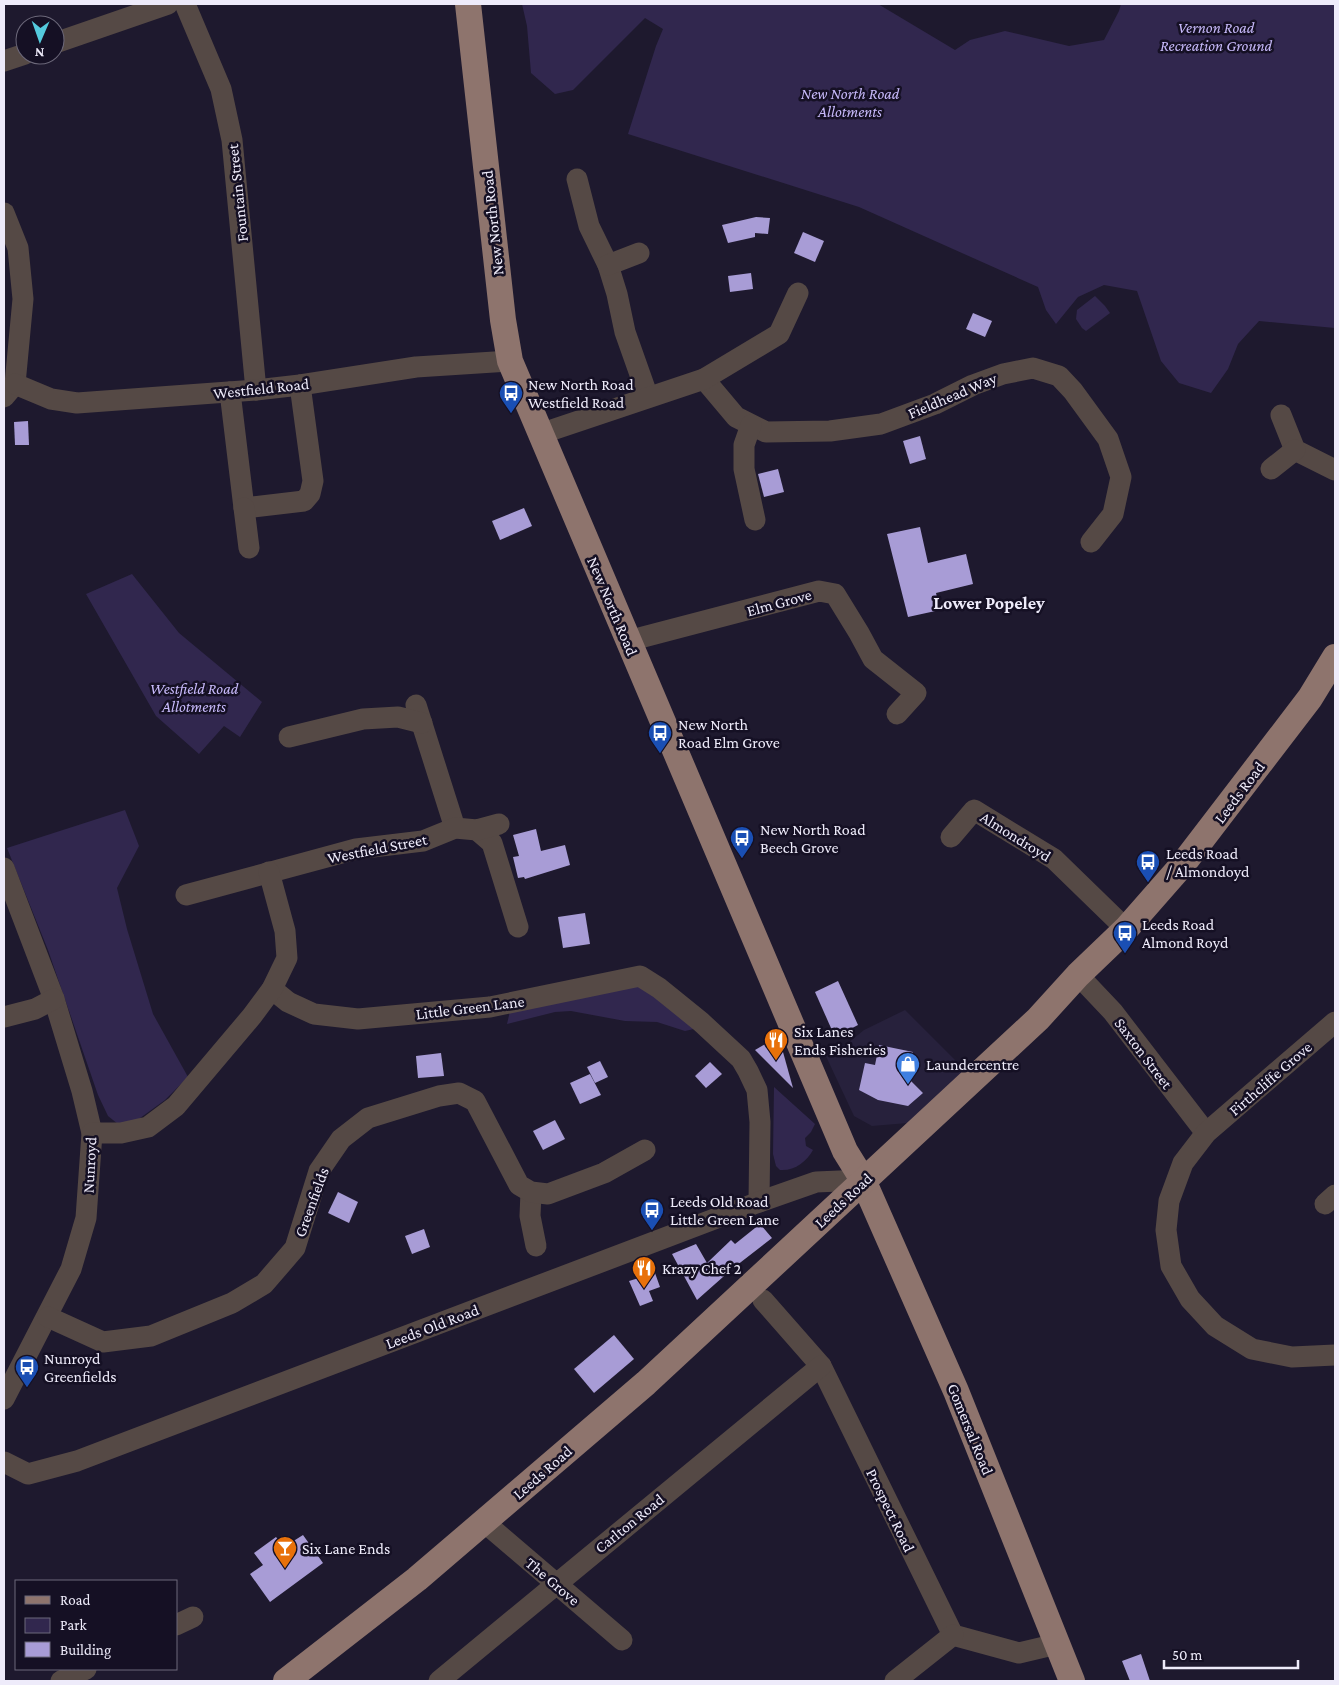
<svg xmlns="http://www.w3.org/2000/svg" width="1339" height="1685" font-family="'Crimson Pro',serif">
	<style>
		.built { fill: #27213c }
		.green { fill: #31274e }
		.building { fill: #a89cd6 }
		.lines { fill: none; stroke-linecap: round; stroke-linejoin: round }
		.minor { stroke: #554945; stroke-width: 21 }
		.major { stroke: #8e746d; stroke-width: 26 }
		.labels { text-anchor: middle; stroke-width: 5; stroke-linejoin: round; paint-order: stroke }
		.park-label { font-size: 16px; font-style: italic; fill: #c7b9fa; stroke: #151024 }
		.street-label { font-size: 16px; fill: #eeebfa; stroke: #151024 }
		.poi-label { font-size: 16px; fill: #eeebfa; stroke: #151024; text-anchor: start }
		.neighbourhood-label { font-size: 18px; font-weight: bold; fill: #eeebfa; stroke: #151024 }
	</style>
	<rect width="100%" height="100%" fill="#1e192e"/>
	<!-- built -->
	<path class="built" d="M905 1010 966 1071 908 1123 872 1126 854 1116 824 1052 847 1044 864 1030Z"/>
	<!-- green -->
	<g class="green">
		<path d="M522 4H878L955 50 970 40 1005 31 1069 46 1104 40 1119 11 1121 4H1335V328L1259 321 1238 344 1228 369 1211 393 1179 383 1161 361 1137 291 1104 285 1078 297 1056 324 1046 310 1038 287 859 207 628 134 656 46 663 29 645 18 573 90 555 94 531 73 527 26Z"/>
		<path d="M1095 296 1105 306 1110 313 1086 331 1082 328 1076 319 1077 310Z"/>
		<path d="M132 574 179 633 262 702 240 737 224 726 199 754 156 716 86 594Z"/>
		<path d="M125 810 139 846 117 888 127 929 153 1014 188 1077 165 1100 136 1121 118 1124 108 1116 98 1095 48 950 7 848Z"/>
		<path d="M635 986 652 990 698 1028 685 1031 657 1022 625 1021 571 1011 555 1012 507 1024 510 1011Z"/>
		<path d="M774 1087 815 1124 811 1132 805 1138 806 1146 813 1150C806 1162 795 1171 780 1170L776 1166 773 1154Z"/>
	</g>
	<!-- building -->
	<g class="building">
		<path d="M756 217 770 218 768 234 755 233V237L728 243 722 225Z"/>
		<path d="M803 232 824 241 815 262 794 253Z"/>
		<path d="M751 273 753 289 730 292 728 276Z"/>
		<path d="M973 313 992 321 985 337 966 329Z"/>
		<path d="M28 421 29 445H15L14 422Z"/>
		<path d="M920 436 926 459 910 464 903 441Z"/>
		<path d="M778 469 784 492 764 497 758 474Z"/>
		<path d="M524 508 532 526 500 540 492 521Z"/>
		<path d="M920 527 928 563 966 554 973 584 936 593 940 610 908 617 887 534Z"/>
		<path d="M536 829 541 851 565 845 570 865 525 879 524 877 518 878 513 857 519 856 513 835Z"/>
		<path d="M585 913 590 944 563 948 558 917Z"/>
		<path d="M838 981 858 1025 835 1037 815 992Z"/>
		<path d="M774 1039 783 1052 793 1088 755 1050Z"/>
		<path d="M879 1045 913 1052 908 1078 923 1093 908 1106 878 1100 859 1090 865 1063 875 1065Z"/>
		<path d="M441 1053 444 1076 418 1078 416 1056Z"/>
		<path d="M600 1061 608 1077 595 1083 587 1067Z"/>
		<path d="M710 1062 722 1074 706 1088 695 1076Z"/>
		<path d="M590 1074 601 1095 580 1104 570 1083Z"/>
		<path d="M555 1120 565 1139 543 1150 533 1131Z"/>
		<path d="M338 1192 358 1202 349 1223 328 1213Z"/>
		<path d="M760 1224 772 1238 732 1269 697 1300 672 1254 696 1244 707 1263 731 1240 735 1244Z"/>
		<path d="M424 1229 430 1247 412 1254 405 1236Z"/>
		<path d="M655 1273 660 1287 649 1291 653 1301 640 1306 629 1281Z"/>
		<path d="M614 1335 634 1359 594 1393 574 1369Z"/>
		<path d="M303 1535 323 1563 270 1602 250 1574 263 1565 254 1553 276 1537 284 1547Z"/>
		<path d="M1141 1654 1150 1681H1130L1122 1661Z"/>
	</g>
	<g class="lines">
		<!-- minor -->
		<g class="minor">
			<path d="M185 4 221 89 232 140 256 390"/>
			<path d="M55 43 168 4"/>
			<path d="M4 61 25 54"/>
			<path d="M577 179 589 226 608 265 617 294 625 332 648 397"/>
			<path d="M4 213 18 248 23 299 15 384 4 397"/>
			<path d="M608 265 639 253"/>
			<path d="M704 379 736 417 766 432 830 431 881 424 935 404 973 385 1003 374 1033 368 1059 376 1073 391 1108 439 1121 477 1113 514 1091 542"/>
			<path d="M15 384 51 399 77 403 256 390 300 385 416 367 510 361"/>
			<path d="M230 392 244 508 304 501 310 494 313 481 300 385"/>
			<path d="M1281 415 1295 450 1335 470"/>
			<path d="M751 425 744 445V469L755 520"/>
			<path d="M540 434 704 379 779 334 798 293"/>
			<path d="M1271 469 1295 450"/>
			<path d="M244 508 249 548"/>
			<path d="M628 641 819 591 835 594 859 633 873 659 916 693 897 714"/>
			<path d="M416 705 455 828"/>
			<path d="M289 737 363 719 398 717 422 723"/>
			<path d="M477 830 492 843 518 927"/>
			<path d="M951 837 974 810 1054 859 1126 929"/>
			<path d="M4 868 54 999 82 1091 92 1133 86 1218 71 1269 4 1399"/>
			<path d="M186 895 356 849 423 841 455 828 477 830 499 824"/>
			<path d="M1078 975 1113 1012 1206 1133"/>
			<path d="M272 989 288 1002 314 1014 358 1019 490 1007 640 976 659 988 701 1022 741 1059 748 1071 757 1090 760 1122 759 1202"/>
			<path d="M4 1017 35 1009 54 999"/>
			<path d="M1335 1022 1206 1133 1183 1163 1169 1201 1166 1230 1171 1266 1190 1299 1215 1326 1252 1349 1292 1357 1335 1355"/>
			<path d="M92 1133H121L148 1127 176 1106 252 1016 272 989 287 958 285 931 269 872"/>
			<path d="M531 1192 530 1216 536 1246"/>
			<path d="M1325 1204 1335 1195"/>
			<path d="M763 1300 821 1366 953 1635 1019 1653 1057 1644"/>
			<path d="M48 1317 103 1342 151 1336 232 1303 264 1284 295 1248 319 1171 341 1139 368 1118 439 1096 459 1093 475 1101 519 1185 531 1192 548 1194 604 1173 645 1150"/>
			<path d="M4 1462 28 1474 77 1461 759 1202 816 1182 863 1180"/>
			<path d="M484 1522 622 1640"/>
			<path d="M176 1625 193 1617"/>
			<path d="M61 1681 86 1669"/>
			<path d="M439 1681 821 1366"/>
			<path d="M895 1681 953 1635"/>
		</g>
		<!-- major -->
		<g class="major">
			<path d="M468 4 503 320 510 361 845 1151 863 1180 956 1391 1072 1681"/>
			<path d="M286 1681 417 1579 646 1383 1038 1019 1078 975 1126 929 1183 864 1310 698 1335 657"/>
		</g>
	</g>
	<!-- icons -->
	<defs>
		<g id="bus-pin" transform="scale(1.25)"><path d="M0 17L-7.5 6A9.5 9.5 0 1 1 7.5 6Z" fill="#1a4fb4" stroke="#151024"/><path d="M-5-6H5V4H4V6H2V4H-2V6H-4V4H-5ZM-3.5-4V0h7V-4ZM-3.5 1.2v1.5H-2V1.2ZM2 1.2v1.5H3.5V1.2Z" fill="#fff"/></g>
		<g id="restaurant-pin" transform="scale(1.25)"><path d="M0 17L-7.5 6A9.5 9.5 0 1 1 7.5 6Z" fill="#e8710a" stroke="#151024"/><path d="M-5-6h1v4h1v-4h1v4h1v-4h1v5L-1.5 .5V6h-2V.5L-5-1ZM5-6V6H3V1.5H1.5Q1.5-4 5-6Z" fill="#fff"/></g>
		<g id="shop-pin" transform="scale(1.25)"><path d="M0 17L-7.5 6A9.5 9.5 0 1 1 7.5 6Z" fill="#3f7fe0" stroke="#151024"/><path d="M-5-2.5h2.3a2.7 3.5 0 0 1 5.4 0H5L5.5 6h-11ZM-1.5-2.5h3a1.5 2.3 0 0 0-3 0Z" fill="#fff"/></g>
		<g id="bar-pin" transform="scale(1.25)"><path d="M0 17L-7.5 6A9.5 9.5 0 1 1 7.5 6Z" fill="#e8710a" stroke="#151024"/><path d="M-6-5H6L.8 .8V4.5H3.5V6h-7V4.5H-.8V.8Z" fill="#fff"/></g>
	</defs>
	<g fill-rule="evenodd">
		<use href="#bus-pin" x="511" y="393"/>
		<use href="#bus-pin" x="660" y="733"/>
		<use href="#bus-pin" x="742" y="838"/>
		<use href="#bus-pin" x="1148" y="862"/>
		<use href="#bus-pin" x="1125" y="933"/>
		<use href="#restaurant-pin" x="776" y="1040"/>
		<use href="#shop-pin" x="908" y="1064"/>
		<use href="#bus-pin" x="652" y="1210"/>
		<use href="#restaurant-pin" x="644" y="1268"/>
		<use href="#bus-pin" x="27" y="1367"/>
		<use href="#bar-pin" x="285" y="1548"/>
	</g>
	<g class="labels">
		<!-- park labels -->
		<g class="park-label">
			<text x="1216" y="33">Vernon Road<tspan x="1216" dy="18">Recreation Ground</tspan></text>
			<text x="850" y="99">New North Road<tspan x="850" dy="18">Allotments</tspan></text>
			<text x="194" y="694">Westfield Road<tspan x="194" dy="18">Allotments</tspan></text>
		</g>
		<!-- street labels -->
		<g class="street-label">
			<text transform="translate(237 193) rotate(-96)" y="6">Fountain Street</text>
			<text transform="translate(492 223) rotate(-96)" y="6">New North Road</text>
			<text transform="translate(261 388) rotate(-6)" y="6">Westfield Road</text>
			<text transform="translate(952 395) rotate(-23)" y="6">Fieldhead Way</text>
			<text transform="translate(779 602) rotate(-15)" y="6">Elm Grove</text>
			<text transform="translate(613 606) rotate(67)" y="6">New North Road</text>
			<text transform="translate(1239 792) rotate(-53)" y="6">Leeds Road</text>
			<text transform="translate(1016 836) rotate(32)" y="6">Almondroyd</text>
			<text transform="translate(377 848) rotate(-11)" y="6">Westfield Street</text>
			<text transform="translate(470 1007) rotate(-7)" y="6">Little Green Lane</text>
			<text transform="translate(1144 1053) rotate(53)" y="6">Saxton Street</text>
			<text transform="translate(1270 1078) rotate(-41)" y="6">Firthcliffe Grove</text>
			<text transform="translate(89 1165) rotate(-87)" y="6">Nunroyd</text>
			<text transform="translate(843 1200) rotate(-43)" y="6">Leeds Road</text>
			<text transform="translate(311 1202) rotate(-70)" y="6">Greenfields</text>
			<text transform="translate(432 1326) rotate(-21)" y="6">Leeds Old Road</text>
			<text transform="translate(971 1429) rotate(68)" y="6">Gomersal Road</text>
			<text transform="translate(542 1472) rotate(-41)" y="6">Leeds Road</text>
			<text transform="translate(891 1510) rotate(64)" y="6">Prospect Road</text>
			<text transform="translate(629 1523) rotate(-39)" y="6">Carlton Road</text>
			<text transform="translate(553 1581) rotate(40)" y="6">The Grove</text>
		</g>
		<!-- poi labels -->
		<g class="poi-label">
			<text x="528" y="390">New North Road<tspan x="528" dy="18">Westfield Road</tspan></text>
			<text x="678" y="730">New North<tspan x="678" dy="18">Road Elm Grove</tspan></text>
			<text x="760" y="835">New North Road<tspan x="760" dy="18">Beech Grove</tspan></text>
			<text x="1166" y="859">Leeds Road<tspan x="1166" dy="18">/ Almondoyd</tspan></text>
			<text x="1142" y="930">Leeds Road<tspan x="1142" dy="18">Almond Royd</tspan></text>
			<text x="794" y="1037">Six Lanes<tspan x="794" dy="18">Ends Fisheries</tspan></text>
			<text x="926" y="1070">Laundercentre</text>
			<text x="670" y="1207">Leeds Old Road<tspan x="670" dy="18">Little Green Lane</tspan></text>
			<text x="662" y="1274">Krazy Chef 2</text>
			<text x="44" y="1364">Nunroyd<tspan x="44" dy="18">Greenfields</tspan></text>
			<text x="302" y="1554">Six Lane Ends</text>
		</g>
		<!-- neighbourhood labels -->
		<g class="neighbourhood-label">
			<text x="989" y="609">Lower Popeley</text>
		</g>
	</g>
	<!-- border -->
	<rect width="1339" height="1685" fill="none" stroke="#eeebfa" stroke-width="10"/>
	<!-- legend -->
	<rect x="15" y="1580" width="162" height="90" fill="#151024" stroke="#6c687a"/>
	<rect x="25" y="1596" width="25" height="8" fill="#8e746d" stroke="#6c687a"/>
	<text x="60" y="1605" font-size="15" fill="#eeebfa">Road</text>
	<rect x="25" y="1618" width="25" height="15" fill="#31274e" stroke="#6c687a"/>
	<text x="60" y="1630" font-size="15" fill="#eeebfa">Park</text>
	<rect x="25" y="1642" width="25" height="15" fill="#a89cd6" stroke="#6c687a"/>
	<text x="60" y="1655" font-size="15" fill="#eeebfa">Building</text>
	<!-- north arrow -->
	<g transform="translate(40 40) rotate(182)"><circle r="24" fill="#151024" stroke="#6c687a"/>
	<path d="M0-4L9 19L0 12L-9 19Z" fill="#54cadd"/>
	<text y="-8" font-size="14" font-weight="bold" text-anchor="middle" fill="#eeebfa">N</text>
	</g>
	<!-- scale -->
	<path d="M1164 1660v8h134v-8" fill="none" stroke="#eeebfa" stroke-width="2.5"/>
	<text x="1172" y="1660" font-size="15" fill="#eeebfa" stroke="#151024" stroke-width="4" paint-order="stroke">50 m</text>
</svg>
